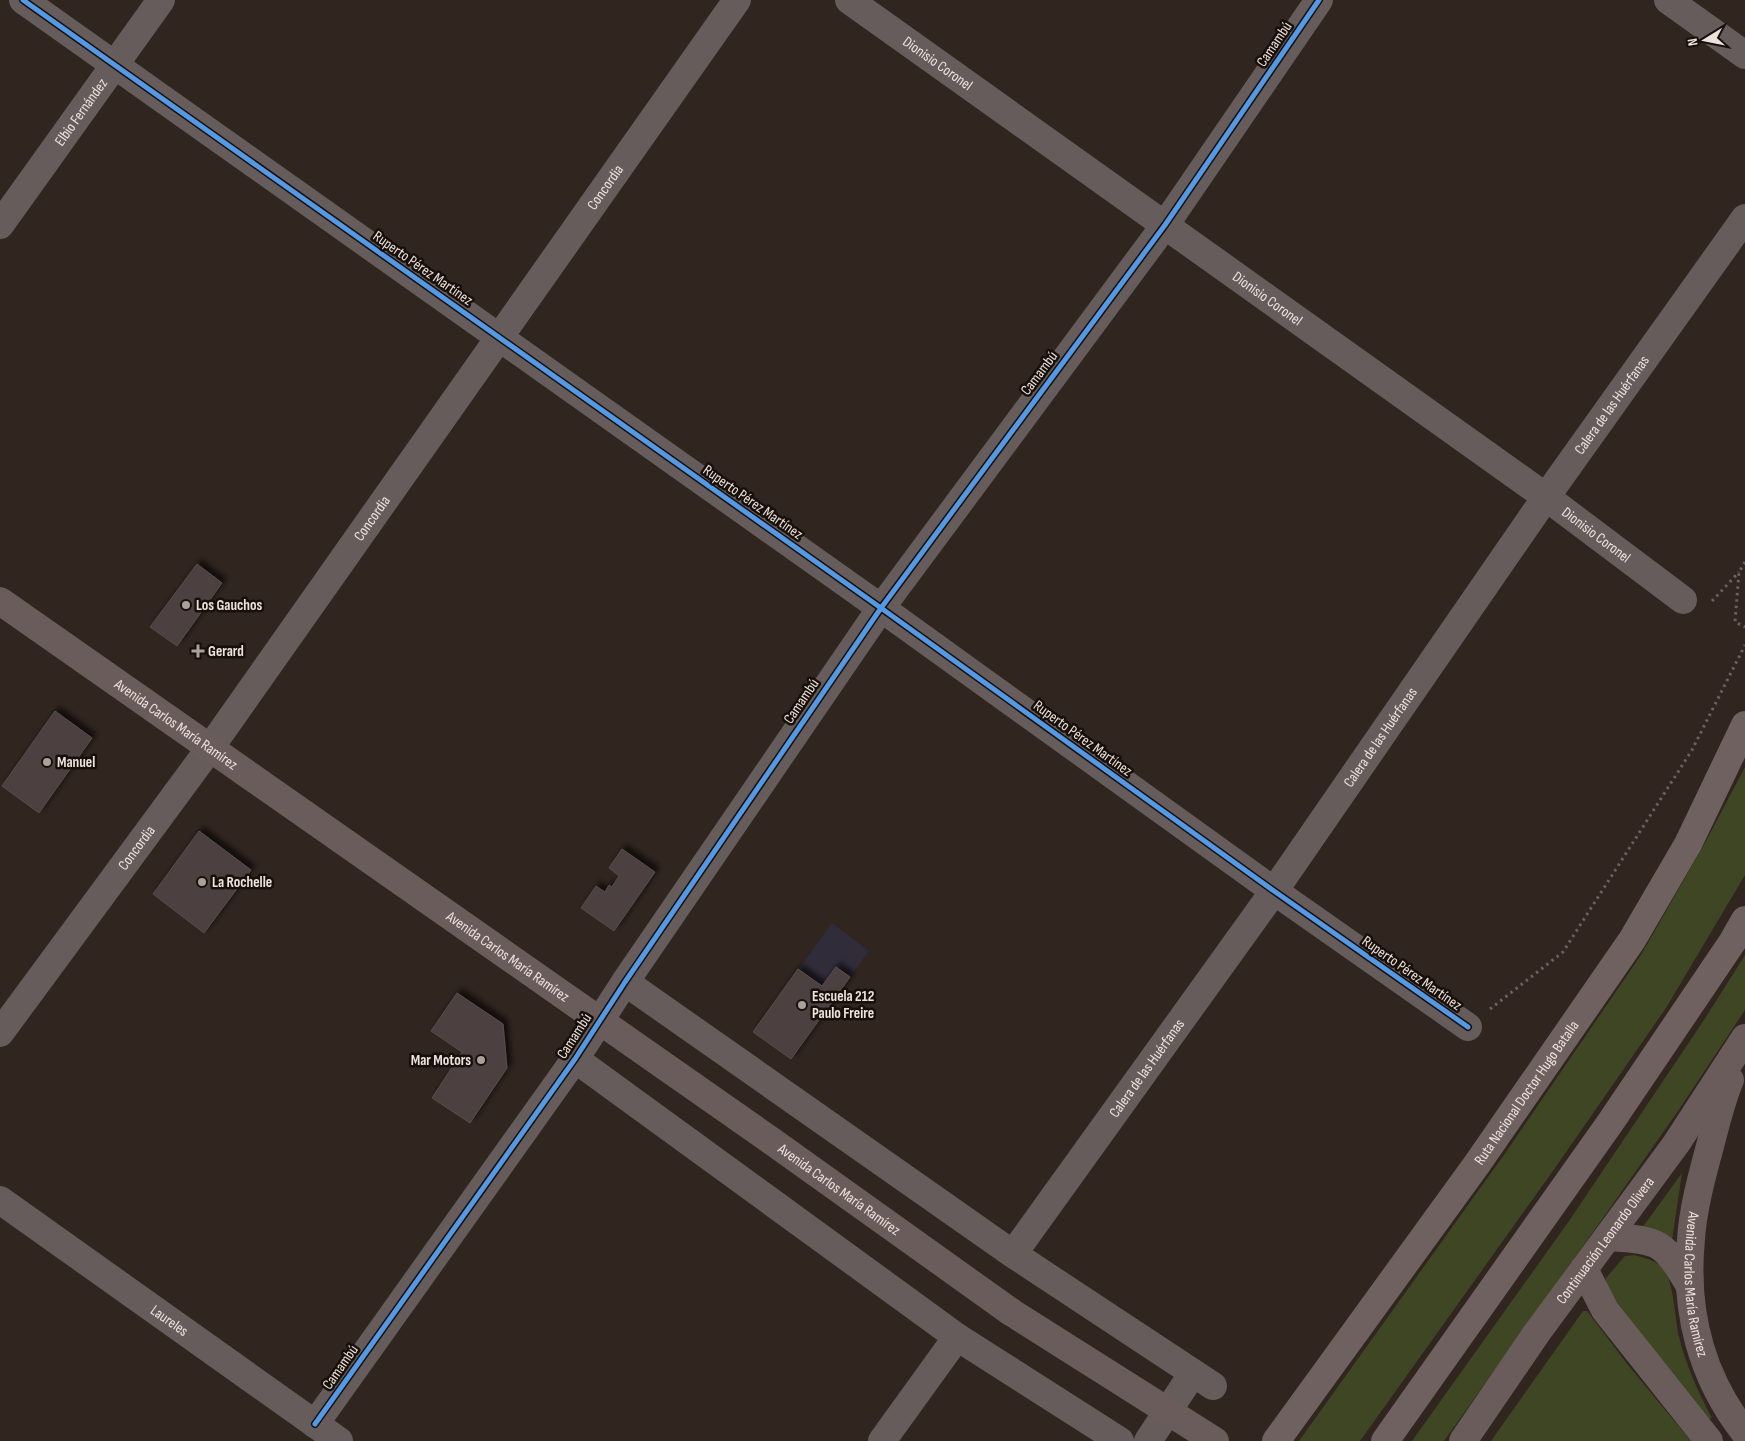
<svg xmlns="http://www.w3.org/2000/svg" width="1745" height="1441" font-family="'Sofia Sans Condensed',sans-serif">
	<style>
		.education { fill: #302c3a }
		.green { fill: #3f4624 }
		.building { fill: #4e3f3f; stroke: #564d4b; filter: url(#shadow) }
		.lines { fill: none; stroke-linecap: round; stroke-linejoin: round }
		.path { stroke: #6b6160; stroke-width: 3; stroke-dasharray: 2.5 4; stroke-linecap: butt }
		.minor { stroke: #665c5c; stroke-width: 28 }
		.major { stroke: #695c5b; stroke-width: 28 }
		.highway { stroke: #6f6160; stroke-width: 28 }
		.major-bridge { stroke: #695c5b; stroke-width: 28 }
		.cycleway-casing { stroke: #170f0a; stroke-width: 8 }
		.cycleway { stroke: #5399e6; stroke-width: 5 }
		.poi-dot { fill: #aca09a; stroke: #170f0a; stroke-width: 2 }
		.labels { text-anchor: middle; stroke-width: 5; stroke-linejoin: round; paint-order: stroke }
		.street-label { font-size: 15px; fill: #efe2dc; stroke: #170f0a }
		.poi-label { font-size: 15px; font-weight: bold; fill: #efe2dc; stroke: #170f0a; text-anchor: start }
	</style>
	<defs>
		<filter id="shadow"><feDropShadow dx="4.5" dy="-4.5" stdDeviation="2.5" flood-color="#0009"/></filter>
	</defs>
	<rect width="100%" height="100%" fill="#30251f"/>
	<!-- education -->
	<path class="education" d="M832 923 869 951 791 1059 753 1032Z"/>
	<!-- green -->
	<g class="green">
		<path d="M1745 767V875L1666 1008 1555 1168 1360 1441H1299L1506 1152 1641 955 1706 841Z"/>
		<path d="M1745 955V1010L1676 1114 1603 1218 1444 1441H1412L1569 1221 1704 1020Z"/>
		<path d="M1682 1173 1672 1240 1642 1228Z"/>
		<path d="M1634 1255C1644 1258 1658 1260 1664 1270 1674 1283 1675 1319 1679 1337 1686 1365 1698 1392 1712 1418L1706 1420 1604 1285 1606 1278 1625 1256Z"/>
		<path d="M1583 1311H1587L1628 1365 1691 1441H1491Z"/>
	</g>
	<!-- building -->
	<g class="building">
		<path d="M197 564 222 583 177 646 150 627Z"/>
		<path d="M55 711 92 738 39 813 2 786Z"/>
		<path d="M199 831 251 870 204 933 153 894Z"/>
		<path d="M622 849 655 872 614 931 581 908 596 886 605 892 609 885 612 887 619 876 609 868Z"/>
		<path d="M836 967 850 977 791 1059 753 1032 798 969 822 986Z"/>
		<path d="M457 993 503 1024 507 1068 470 1123 432 1098 462 1052 431 1031Z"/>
	</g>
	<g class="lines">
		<!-- path -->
		<g class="path">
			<path d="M1745 562 1739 572 1735 622 1745 627"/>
			<path d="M1712 601 1739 572"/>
			<path d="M1490 1009 1563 952 1692 750 1745 645"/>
		</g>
		<!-- minor -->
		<g class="minor">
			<path d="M23 0 881 608 1274 891 1468 1027"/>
			<path id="s1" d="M849 0 1546 497 1683 600"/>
			<path d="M1668 0 1745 55"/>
			<path id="s2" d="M0 225 161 0"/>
			<path d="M625 982 1013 1254 1213 1386"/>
			<path id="s3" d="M0 1033 210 748 737 0"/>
			<path d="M575 1059 957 1337 1120 1441"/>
			<path id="s4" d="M0 1200 339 1441"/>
			<path id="s5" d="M1013 1254 1274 891 1546 497 1745 218"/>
			<path d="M315 1424 575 1059 625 982 881 608 1165 225 1319 0"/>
			<path d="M882 1441 957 1337"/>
			<path d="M1148 1441 1193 1373"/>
		</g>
		<!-- major -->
		<g class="major">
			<path id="s6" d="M0 601 773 1142 1011 1312"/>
			<path id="s7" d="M1730 1080C1721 1101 1716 1124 1710 1146 1702 1176 1693 1208 1691 1239 1684 1310 1701 1377 1745 1433"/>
			<path d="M1608 1237C1622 1238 1641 1238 1655 1244 1671 1251 1681 1272 1690 1286"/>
			<path d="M1584 1269 1605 1310 1709 1441"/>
			<path id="s8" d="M1463 1441 1536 1334 1676 1144 1745 1038"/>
		</g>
		<!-- highway -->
		<g class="highway">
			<path id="s9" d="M1276 1441 1477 1164 1632 940 1688 844 1745 725"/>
			<path d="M1385 1441 1610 1123 1733 941 1745 920"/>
		</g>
		<!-- major-bridge -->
		<path class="major-bridge" d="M1011 1312 1215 1441"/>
		<!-- cycleway casing -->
		<g class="cycleway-casing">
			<g id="cycleway">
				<path d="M23 0 881 608 1274 891 1468 1027"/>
				<path d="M315 1424 575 1059 625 982 881 608 1165 225 1319 0"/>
			</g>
		</g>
		<!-- cycleway -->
		<use href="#cycleway" class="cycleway"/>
	</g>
	<!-- markers -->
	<g class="poi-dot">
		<circle cx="186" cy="605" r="5"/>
		<path d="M195.5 643.5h5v5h5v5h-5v5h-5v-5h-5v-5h5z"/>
		<circle cx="47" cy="762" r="5"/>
		<circle cx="202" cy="882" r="5"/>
		<circle cx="802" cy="1005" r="5"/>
		<circle cx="481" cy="1060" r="5"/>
	</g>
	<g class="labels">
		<!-- street labels -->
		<g class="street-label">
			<text transform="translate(1274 44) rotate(-56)" y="5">Camambú</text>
			<text dy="5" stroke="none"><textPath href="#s1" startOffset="109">Dionisio Coronel</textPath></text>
			<text dy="5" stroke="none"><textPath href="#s2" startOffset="139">Elbio Fernández</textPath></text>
			<text dy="5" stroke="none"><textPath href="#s3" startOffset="1040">Concordia</textPath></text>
			<text transform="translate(423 268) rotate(35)" y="5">Ruperto Pérez Martínez</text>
			<text dy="5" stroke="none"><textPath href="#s1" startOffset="514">Dionisio Coronel</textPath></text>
			<text transform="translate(1039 373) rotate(-53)" y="5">Camambú</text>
			<text dy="5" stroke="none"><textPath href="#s5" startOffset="1039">Calera de las Huérfanas</textPath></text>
			<text transform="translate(753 502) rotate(35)" y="5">Ruperto Pérez Martínez</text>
			<text dy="5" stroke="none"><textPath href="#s3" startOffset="635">Concordia</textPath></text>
			<text dy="5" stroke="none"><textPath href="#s1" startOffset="919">Dionisio Coronel</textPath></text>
			<text transform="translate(801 701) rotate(-56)" y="5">Camambú</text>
			<text dy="5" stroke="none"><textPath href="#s6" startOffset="215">Avenida Carlos María Ramírez</textPath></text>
			<text dy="5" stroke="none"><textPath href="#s5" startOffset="634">Calera de las Huérfanas</textPath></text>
			<text transform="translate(1083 738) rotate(36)" y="5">Ruperto Pérez Martínez</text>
			<text dy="5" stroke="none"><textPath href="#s3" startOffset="230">Concordia</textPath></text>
			<text dy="5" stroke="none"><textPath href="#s6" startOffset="620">Avenida Carlos María Ramírez</textPath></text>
			<text transform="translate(1412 973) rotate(35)" y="5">Ruperto Pérez Martínez</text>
			<text transform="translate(574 1036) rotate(-57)" y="5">Camambú</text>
			<text dy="5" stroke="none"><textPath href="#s5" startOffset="229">Calera de las Huérfanas</textPath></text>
			<text dy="5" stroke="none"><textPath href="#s9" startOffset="429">Ruta Nacional Doctor Hugo Batalla</textPath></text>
			<text dy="5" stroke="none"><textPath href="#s6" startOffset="1025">Avenida Carlos María Ramírez</textPath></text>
			<text dy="5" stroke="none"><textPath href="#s8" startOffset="246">Continuación Leonardo Olivera</textPath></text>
			<text dy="5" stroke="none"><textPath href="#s7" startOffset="210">Avenida Carlos María Ramírez</textPath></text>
			<text dy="5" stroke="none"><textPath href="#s4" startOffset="208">Laureles</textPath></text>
			<text transform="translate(340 1367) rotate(-55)" y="5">Camambú</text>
		</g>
		<!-- poi labels -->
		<g class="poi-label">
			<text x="196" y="610">Los Gauchos</text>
			<text x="208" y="656">Gerard</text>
			<text x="57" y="767">Manuel</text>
			<text x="212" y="887">La Rochelle</text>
			<text x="812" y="1001">Escuela 212<tspan x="812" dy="17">Paulo Freire</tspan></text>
			<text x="471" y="1065" text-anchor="end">Mar Motors</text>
		</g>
	</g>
	<!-- north arrow -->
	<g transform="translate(1705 40) rotate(260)" stroke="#170f0a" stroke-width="4" paint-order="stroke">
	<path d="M0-4L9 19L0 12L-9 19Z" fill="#efe2dc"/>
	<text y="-8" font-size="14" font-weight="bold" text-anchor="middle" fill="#efe2dc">N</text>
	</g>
</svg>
